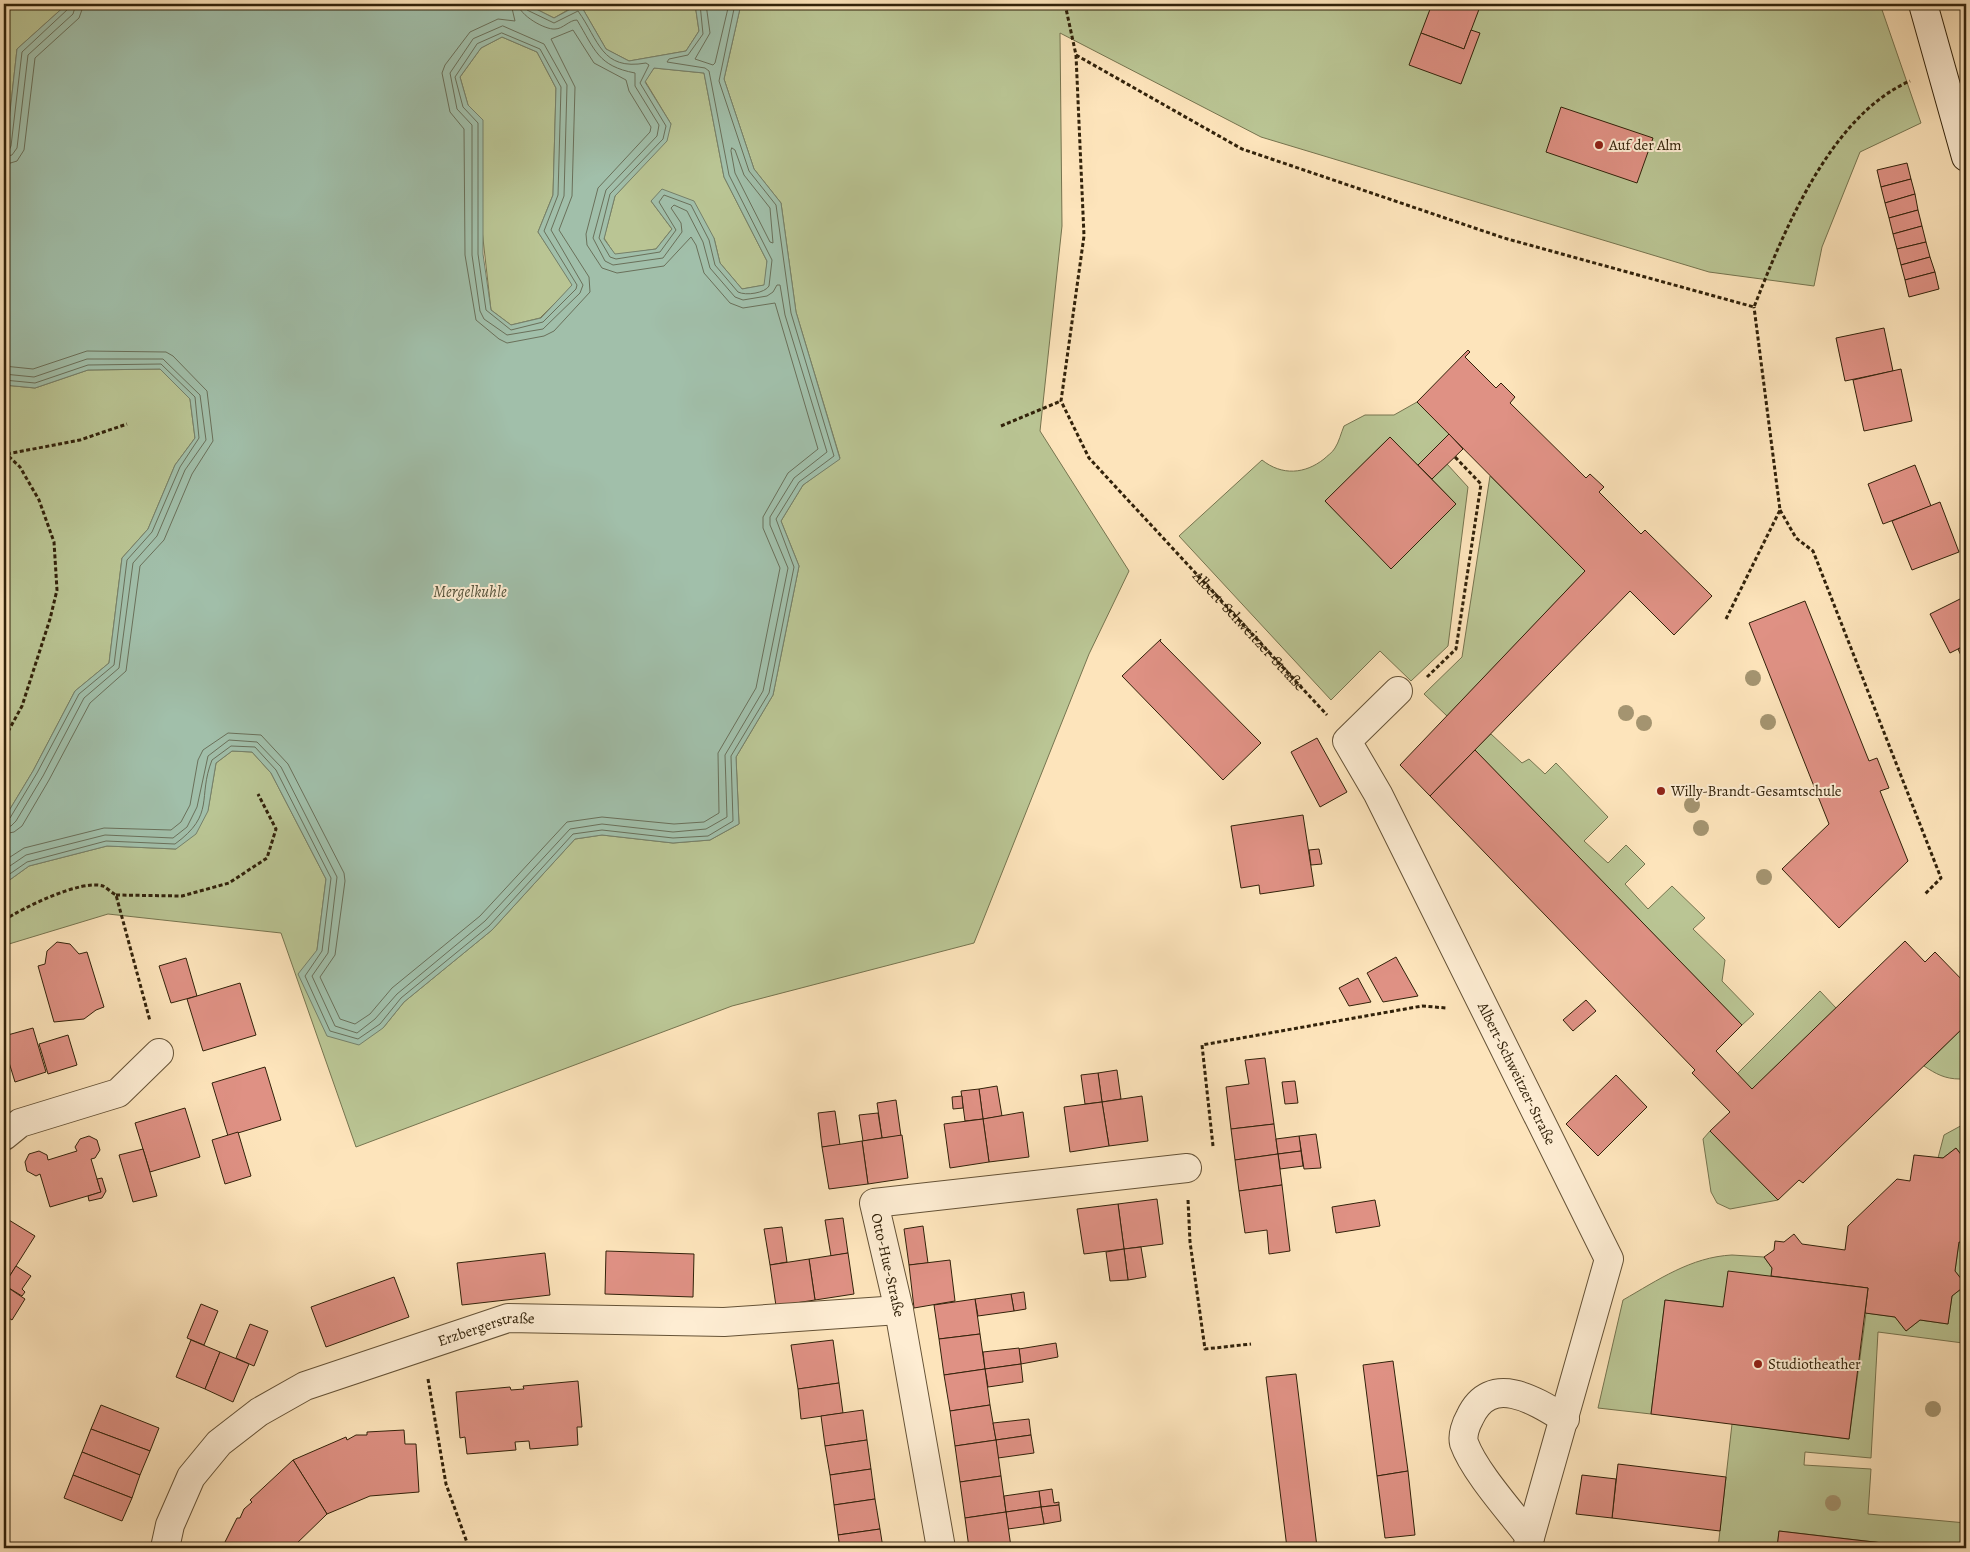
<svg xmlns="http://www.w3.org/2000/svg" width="1970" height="1552" font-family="Alegreya,serif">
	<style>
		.green { fill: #bac594; stroke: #76744f }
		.water { fill: #a1bfaa; stroke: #75806a; fill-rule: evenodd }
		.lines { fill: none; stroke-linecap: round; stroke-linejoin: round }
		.shore { stroke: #6a705a; stroke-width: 1 }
		.building { fill: #df9184; stroke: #32220a }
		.street-casing { stroke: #655236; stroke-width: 30 }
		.secondary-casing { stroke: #32220a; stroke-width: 30 }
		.path { stroke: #32220a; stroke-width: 3; stroke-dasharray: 4 2.5; stroke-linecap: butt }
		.street { stroke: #feedd3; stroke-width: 28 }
		.secondary { stroke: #feedd3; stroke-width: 28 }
		.tree { fill: #a49470 }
		.poi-dot { fill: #8f2418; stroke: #feedd3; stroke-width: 2 }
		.labels { text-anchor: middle; stroke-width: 4; stroke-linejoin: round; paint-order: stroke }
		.poi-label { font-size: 15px; fill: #32220a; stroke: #feedd3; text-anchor: start }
		.street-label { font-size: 15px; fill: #32220a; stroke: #feedd3 }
		.water-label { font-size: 16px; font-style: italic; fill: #53513a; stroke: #feedd3 }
	</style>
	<rect width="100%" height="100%" fill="#fde4bb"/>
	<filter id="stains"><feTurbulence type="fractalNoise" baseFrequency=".004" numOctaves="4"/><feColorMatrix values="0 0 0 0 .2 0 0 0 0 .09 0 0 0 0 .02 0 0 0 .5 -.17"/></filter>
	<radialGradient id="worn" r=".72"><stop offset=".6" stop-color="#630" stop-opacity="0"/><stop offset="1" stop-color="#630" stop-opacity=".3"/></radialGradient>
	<!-- green -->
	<g class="green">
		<path d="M4 4H67L17 49 4 166Z"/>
		<path d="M526 4H578L554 18Z"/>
		<path d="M580 4H695L699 31 686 51 629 61 606 49Z"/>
		<path d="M741 4H1880L1921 123 1860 152 1822 247 1814 286 1709 272 1261 137 1060 33 1062 226 1040 431 1129 571 1089 654 974 943 732 1006 356 1147 281 933 108 914 9 944 4 948V884L29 866 107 846 176 849 208 810 216 763 232 751 252 752 271 773 326 879 317 950 383 1028 404 1002 492 930 575 839 602 835 673 843 710 840 739 824 736 757 773 695 799 566 781 521 803 485 840 458 796 312 781 203 754 169 724 79Z"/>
		<path d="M502 37 537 52 556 88 553 195 538 232 573 285 540 318 511 325 491 310 468 105 460 77 481 48Z"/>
		<path d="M654 68 704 73 724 177 767 261 765 285 742 289 720 263 714 238 651 201 672 229 656 249 615 255 604 238 615 196 637 172 671 124 645 81Z"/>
		<path d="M160 369 190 399 195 438 175 465 148 529 122 558 109 663 75 691 33 771 4 819V385L35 388 88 370Z"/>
		<path d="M1417 402 1449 434 1418 465 1390 437 1325 501 1391 568 1456 504 1432 479 1447 464 1468 487 1448 646 1411 681 1380 651 1331 700 1179 536 1262 460C1282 476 1305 474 1324 459 1327 456 1333 452 1335 448 1339 442 1341 433 1344 426L1365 415H1394Z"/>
		<path d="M1490 476 1585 571 1447 716 1424 694 1462 657Z"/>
		<path d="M1491 734 1522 763 1529 759 1545 774 1556 763 1608 817 1584 841 1608 863 1626 845 1645 864 1625 884 1648 909 1672 886 1705 918 1693 929 1725 960 1722 981 1754 1014 1742 1025 1475 750Z"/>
		<path d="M1820 991 1836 1008 1752 1089 1737 1074Z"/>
		<path d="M1966 1025V1074L1960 1079C1945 1079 1936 1074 1924 1066Z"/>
		<path d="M1966 1123V1161L1956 1148 1943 1158H1938L1944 1135Z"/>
		<path d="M1710 1131 1778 1200 1730 1209 1717 1203 1711 1192 1703 1139Z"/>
		<path d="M1959 1242 1966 1243V1313L1963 1343 1878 1332 1871 1458 1805 1452 1804 1465 1871 1469 1868 1514 1966 1523V1548H1927L1779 1531 1777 1548H1718L1732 1424 1849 1439 1866 1313 1895 1317 1906 1331 1920 1320 1948 1324 1952 1296 1966 1285 1955 1271Z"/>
		<path d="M1732 1255 1764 1257 1772 1268V1276L1723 1307 1665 1300 1651 1414 1598 1408 1623 1300C1658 1280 1691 1257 1732 1255Z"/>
	</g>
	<!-- water -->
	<path class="water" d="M67 4H526L554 18 580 4 606 49 629 61 686 51 699 31 695 4H741L724 79 754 169 781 203 796 312 840 459 803 485 781 521 799 566 773 695 736 757 739 824 710 840 673 843 602 835 575 839 492 930 404 1002 383 1028 359 1045 327 1036 298 974 317 950 326 879 271 773 252 752 232 751 216 763 208 811 196 834 176 849 107 846 29 866 4 884V819L33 771 75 691 109 663 122 558 148 529 175 465 195 438 190 399 160 369 88 370 35 388 4 385V166L17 49ZM502 37 537 52 556 88 553 195 538 232 572 285 541 318 511 325 491 310 483 254V120L468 105 460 77 481 48ZM654 68 704 73 724 177 767 261 764 285 742 289 720 263 714 238 694 201 662 189 651 201 672 229 656 249 615 254 604 239 615 196 667 141 671 124 645 82Z"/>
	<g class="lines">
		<!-- shore -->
		<g class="shore">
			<path d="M525 4 527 10 554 23 578 11C599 40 601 71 646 63L649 65 640 83 666 126 663 139 610 194 599 238 610 257 616 259 660 252 676 230 659 202 664 195 691 205 709 240 715 265 738 292C746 296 765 293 769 286L772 260 729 175 709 71 705 68 667 62 669 59 688 55 703 34 700 4"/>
			<path d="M706 4 710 33 695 59 713 65 715 63 729 4"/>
			<path d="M503 26 544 44 567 85 564 196 551 230 583 285 580 293 543 329 507 335 484 319 480 311 472 255V125L457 109 450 73 473 39Z"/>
			<path d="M502 33 540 49 561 87 558 195 544 231 577 285 576 289 543 322 511 330 486 310 478 254V123L463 107 455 77 477 44Z"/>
			<path d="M732 148 735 150 744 175 770 208 773 243 770 242 735 173 731 151Z"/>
			<path d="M4 151 9 150 11 146 22 52 68 9 70 4"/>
			<path d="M4 157 12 155 17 148 28 55 73 14 76 4"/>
			<path d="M4 165 17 161 24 150 35 58 79 18 84 4"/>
			<path d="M4 366 33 369 87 351 166 352 173 356 207 391 213 441 192 474 164 540 140 566 126 671 90 703 49 780 22 826 14 832 4 834"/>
			<path d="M4 374 34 377 87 359H163L200 395 206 440 185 470 157 536 133 563 119 668 84 698 43 776 16 821 11 826 4 827"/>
			<path d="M4 380 35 383 88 365 161 364 195 397 199 438 180 467 152 532 127 560 114 665 79 694 37 773 10 818 4 821"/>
			<path d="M4 861 24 848 104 828 171 830 181 822 190 805 198 760 203 750 228 733 261 735 288 764 344 873 345 881 335 955 320 977 340 1019 355 1024 370 1014 392 988 480 916 567 822 602 817 674 824 704 822 719 813 718 753 756 688 780 568 763 528V517L788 473 818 449 775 303 743 308 730 303 704 273 696 245 691 237 664 266 617 273 602 268 587 245 586 234 598 188 650 132 651 127 629 91 626 80 594 63 573 30 551 39 575 87 572 196 559 230 589 277 590 292 554 331 544 336 507 343 499 339 476 320 465 255 464 129 450 112 442 73 445 65 470 32 498 19 515 21 511 4"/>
			<path d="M4 870 26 855 105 835 173 838 187 827 197 807 208 756 229 740 257 742 281 767 337 877 328 953 312 976 335 1026 357 1033 375 1019 397 994 485 921 570 829 602 824 673 832 706 829 727 817 725 755 763 691 788 568 770 525V517L794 478 827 452 785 315 780 285H777L773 292 767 296 743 300 735 297 710 268 703 242 687 211 674 205 671 208 681 223 682 232 663 258 613 265 605 261 593 238 606 190 657 136 659 125 635 86V73C598 66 595 50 577 20 569 20 563 29 555 29 545 30 519 15 518 4"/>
			<path d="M4 878 27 862 106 841 175 844C216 814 197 798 212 760L231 746 255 747 276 770 331 878 322 951 305 976 330 1031 358 1039 380 1024 401 998 489 926 573 834 602 830 673 838 708 836 733 821 731 756 769 693 794 567 776 519 799 482 834 456 791 313 776 205 749 171 719 81 735 4"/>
		</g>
	</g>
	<!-- building -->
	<g class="building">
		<path d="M1432 4H1481L1464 49 1421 33Z"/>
		<path d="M1471 30 1480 33 1461 84 1409 65 1421 33 1464 49Z"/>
		<path d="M1561 107 1653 138 1637 183 1546 152Z"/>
		<path d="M1907 163 1911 179 1881 187 1877 170Z"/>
		<path d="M1911 179 1915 194 1885 203 1881 187Z"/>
		<path d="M1915 194 1918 210 1889 218 1885 203Z"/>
		<path d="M1918 210 1922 226 1893 234 1889 218Z"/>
		<path d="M1922 226 1926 242 1897 249 1893 234Z"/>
		<path d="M1926 242 1930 257 1901 265 1897 249Z"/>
		<path d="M1930 257 1935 272 1905 280 1901 265Z"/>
		<path d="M1935 272 1939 289 1909 297 1905 280Z"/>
		<path d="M1884 328 1893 371 1845 381 1836 338Z"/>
		<path d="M1468 350 1470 352 1465 357 1496 388 1501 383 1515 397 1510 403 1586 478 1590 474 1604 487 1599 492 1641 534 1645 530 1712 596 1674 635 1630 591 1430 796 1400 765 1585 571 1417 402Z"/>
		<path d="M1901 369 1912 421 1864 431 1853 380Z"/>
		<path d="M1449 434 1463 449 1432 479 1418 465Z"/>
		<path d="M1390 437 1456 504 1391 569 1325 501Z"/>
		<path d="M1915 465 1931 506 1883 524 1868 484Z"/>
		<path d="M1940 502 1959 552 1912 570 1892 521Z"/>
		<path d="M1966 596V645L1950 653 1930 614Z"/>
		<path d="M1805 601 1869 761 1877 758 1889 788 1880 791 1908 861 1839 928 1782 869 1829 824 1749 623Z"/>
		<path d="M1161 639 1160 641 1261 743 1223 780 1122 676Z"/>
		<path d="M1966 645V666L1958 649Z"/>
		<path d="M1317 738 1347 792 1320 807 1291 752Z"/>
		<path d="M1475 750 1742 1025 1716 1051 1752 1089 1905 941 1925 962 1935 952 1966 984V1025L1803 1183 1799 1180 1778 1200 1710 1131 1730 1112 1692 1073 1695 1070 1430 796Z"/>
		<path d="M1303 815 1314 886 1260 894 1259 885 1241 888 1231 826Z"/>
		<path d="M1319 849 1322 864 1311 865 1309 850Z"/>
		<path d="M57 942 70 944 79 954 87 952 104 1007 96 1010 84 1019 54 1022 38 966 45 964 47 951Z"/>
		<path d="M1396 957 1418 996 1383 1002 1367 973Z"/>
		<path d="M186 958 197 996 171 1003 159 966Z"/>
		<path d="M1358 978 1371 1002 1349 1006 1339 988Z"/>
		<path d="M240 983 256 1035 203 1051 187 999Z"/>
		<path d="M1586 1000 1596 1011 1573 1031 1563 1020Z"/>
		<path d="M33 1028 46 1072 15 1082 4 1046V1036Z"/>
		<path d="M68 1035 77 1065 48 1074 39 1044Z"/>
		<path d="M1265 1058 1274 1124 1231 1129 1226 1087 1249 1084 1245 1060Z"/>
		<path d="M265 1067 281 1120 228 1136 212 1083Z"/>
		<path d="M1117 1070 1121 1099 1102 1102 1098 1073Z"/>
		<path d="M1098 1073 1102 1102 1085 1104 1081 1075Z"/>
		<path d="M1616 1075 1647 1107 1598 1156 1566 1124Z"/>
		<path d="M1295 1081 1298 1103 1285 1104 1282 1082Z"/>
		<path d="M997 1086 1002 1116 983 1119 979 1089Z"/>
		<path d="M979 1089 983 1119 965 1121 961 1091Z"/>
		<path d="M962 1096 963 1108 953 1109 952 1097Z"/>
		<path d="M1142 1096 1148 1141 1109 1146 1102 1102Z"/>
		<path d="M896 1100 901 1136 882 1138 877 1103Z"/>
		<path d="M1102 1102 1109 1146 1070 1152 1064 1107Z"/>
		<path d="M185 1108 200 1157 150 1172 135 1123Z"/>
		<path d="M835 1111 840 1145 822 1147 818 1113Z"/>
		<path d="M1023 1112 1029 1157 989 1162 983 1119Z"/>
		<path d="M878 1113 882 1138 863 1141 859 1115Z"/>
		<path d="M983 1119 989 1162 950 1168 944 1124Z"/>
		<path d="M1274 1124 1278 1154 1235 1160 1231 1129Z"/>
		<path d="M238 1132 251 1176 225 1184 212 1140Z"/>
		<path d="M1316 1134 1321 1168 1304 1169 1299 1136Z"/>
		<path d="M902 1135 908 1178 868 1184 862 1141Z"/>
		<path d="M89 1136 97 1140 100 1150 95 1158 91 1159 101 1192 50 1207 40 1174 36 1176 27 1171 25 1162 29 1154 39 1151 47 1155 48 1160 77 1151 75 1147 80 1139Z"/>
		<path d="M1299 1136 1301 1151 1278 1154 1276 1139Z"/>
		<path d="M862 1141 868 1184 829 1189 822 1147Z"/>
		<path d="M1956 1148 1966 1161V1243L1959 1242 1955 1271 1966 1285 1952 1296 1948 1324 1920 1320 1906 1331 1895 1317 1865 1313 1868 1288 1771 1276 1772 1268 1764 1257 1774 1250 1775 1241 1784 1242 1794 1234 1802 1244 1845 1250 1848 1226 1897 1179 1910 1181 1914 1155 1943 1158Z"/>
		<path d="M143 1149 157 1196 133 1202 119 1155Z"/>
		<path d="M1301 1151 1303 1166 1280 1169 1278 1154Z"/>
		<path d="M1278 1154 1282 1185 1239 1191 1235 1160Z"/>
		<path d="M102 1178 106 1191 102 1198 89 1201 88 1196 101 1192 97 1179Z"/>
		<path d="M1282 1185 1290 1251 1269 1254 1267 1230 1245 1233 1239 1191Z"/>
		<path d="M1157 1199 1163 1244 1124 1249 1118 1204Z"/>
		<path d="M1375 1200 1380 1226 1336 1233 1332 1207Z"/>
		<path d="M1118 1204 1124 1249 1084 1254 1077 1209Z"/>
		<path d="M4 1217 35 1236 4 1285Z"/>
		<path d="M843 1218 848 1253 831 1256 825 1220Z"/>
		<path d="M923 1226 928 1263 909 1265 904 1229Z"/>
		<path d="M782 1227 787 1262 770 1265 764 1229Z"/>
		<path d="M1141 1247 1146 1277 1128 1280 1124 1249Z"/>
		<path d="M1124 1249 1128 1280 1110 1281 1106 1252Z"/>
		<path d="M606 1251 694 1254 693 1297 605 1294Z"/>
		<path d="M545 1253 550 1295 462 1305 457 1263Z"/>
		<path d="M848 1253 854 1294 815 1300 809 1259Z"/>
		<path d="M809 1259 815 1300 776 1306 770 1265Z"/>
		<path d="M950 1260 955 1301 914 1308 909 1265Z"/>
		<path d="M16 1266 31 1276 22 1289 25 1292 22 1296 4 1285Z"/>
		<path d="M1728 1271 1868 1288 1849 1439 1651 1414 1665 1300 1723 1307Z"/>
		<path d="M394 1277 409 1317 326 1347 311 1307Z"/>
		<path d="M4 1285 25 1299 12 1320 4 1315Z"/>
		<path d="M1024 1292 1026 1309 1014 1311 1011 1294Z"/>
		<path d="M1011 1294 1014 1311 978 1316 975 1299Z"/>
		<path d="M975 1299 980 1334 939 1339 934 1305Z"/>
		<path d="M201 1304 218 1311 204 1345 187 1338Z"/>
		<path d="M250 1324 268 1331 254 1366 236 1358Z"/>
		<path d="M980 1334 985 1369 944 1375 939 1339Z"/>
		<path d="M191 1340 220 1352 205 1389 176 1377Z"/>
		<path d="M833 1340 839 1383 798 1389 791 1345Z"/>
		<path d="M1056 1343 1058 1357 1021 1364 1019 1349Z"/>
		<path d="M1019 1348 1021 1364 985 1369 983 1352Z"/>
		<path d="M220 1352 249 1364 233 1402 205 1389Z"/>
		<path d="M1393 1361 1408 1471 1377 1476 1363 1365Z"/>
		<path d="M1021 1364 1023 1382 988 1387 985 1369Z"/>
		<path d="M985 1369 990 1405 950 1411 944 1375Z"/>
		<path d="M1296 1374 1317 1547 1305 1548H1287L1266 1377Z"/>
		<path d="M578 1381 582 1427H577L578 1445 530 1449 529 1441 515 1442 516 1450 467 1454 465 1437 460 1438 456 1392 510 1387 511 1390 524 1389 523 1386Z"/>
		<path d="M839 1383 843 1413 801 1419 798 1389Z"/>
		<path d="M101 1405 159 1428 150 1451 91 1429Z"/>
		<path d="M990 1405 996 1440 955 1446 950 1411Z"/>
		<path d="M863 1410 867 1440 825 1446 821 1416Z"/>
		<path d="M1029 1419 1031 1435 996 1440 993 1423Z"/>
		<path d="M91 1429 150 1451 140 1475 82 1452Z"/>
		<path d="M404 1430 405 1444H416L419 1492 370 1496 327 1514 293 1460 346 1437 347 1440 356 1435H367V1432Z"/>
		<path d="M1031 1435 1034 1453 998 1458 996 1440Z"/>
		<path d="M867 1440 871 1469 830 1475 825 1446Z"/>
		<path d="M996 1440 1001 1476 960 1482 955 1446Z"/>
		<path d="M82 1452 140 1475 132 1498 73 1475Z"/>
		<path d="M293 1460 327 1514 292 1548H222L237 1518H240L244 1509 252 1502 250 1500Z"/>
		<path d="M1618 1464 1726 1477 1720 1531 1612 1518Z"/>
		<path d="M871 1469 875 1499 834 1505 830 1475Z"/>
		<path d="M1408 1471 1415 1535 1385 1538 1377 1476Z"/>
		<path d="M73 1475 132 1498 122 1521 64 1498Z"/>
		<path d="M1582 1475 1616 1479 1612 1518 1576 1514Z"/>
		<path d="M1001 1476 1006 1512 965 1518 960 1482Z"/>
		<path d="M1052 1489 1054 1503 1059 1502V1505L1041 1507 1039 1491Z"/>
		<path d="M1039 1491 1041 1507 1006 1512 1004 1496Z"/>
		<path d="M875 1499 880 1529 838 1535 834 1505Z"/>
		<path d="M1059 1505 1061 1521 1044 1524 1041 1507Z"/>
		<path d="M1041 1507 1044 1524 1008 1529 1006 1512Z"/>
		<path d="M1006 1512 1011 1547 969 1548 965 1518Z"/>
		<path d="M880 1529 883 1548H840L838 1535Z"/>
		<path d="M1779 1531 1830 1537 1927 1548H1777Z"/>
	</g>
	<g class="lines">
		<!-- street casing -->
		<g class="street-casing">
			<g id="street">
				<path id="s2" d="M1398 691 1347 741 1378 794 1609 1259 1527 1548"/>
				<path d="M4 1136 20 1123 118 1093 159 1053"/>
				<path d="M1530 1537C1510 1511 1474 1471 1464 1443 1462 1435 1466 1424 1470 1417 1491 1372 1536 1401 1565 1419"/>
				<path id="s3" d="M165 1548 170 1525 191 1477 219 1443 259 1412 305 1386 508 1318 724 1322 899 1310"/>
				<path d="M941 1548 899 1310 874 1203 1187 1168"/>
			</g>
		</g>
		<!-- secondary casing -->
		<g class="secondary-casing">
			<path id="secondary" d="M1923 4 1966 157"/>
		</g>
		<!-- path -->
		<g class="path">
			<path id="s1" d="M1065 4 1076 55 1084 236 1061 401 1089 458 1327 715"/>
			<path d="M1076 55 1242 149 1504 238 1754 307C1784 231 1830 116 1910 81"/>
			<path d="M1001 426 1061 401"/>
			<path d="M4 452 20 467 39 500 54 542 57 590 50 619 22 706 4 739"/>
			<path d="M7 454 80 440 127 424"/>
			<path d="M1780 510 1796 538 1813 551 1941 878 1924 895"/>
			<path d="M1726 619 1780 510 1754 307"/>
			<path d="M1427 677 1456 649 1481 484 1455 457"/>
			<path d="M116 895 182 896 229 883 267 858 276 829 258 794"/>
			<path d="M4 920C23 908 81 879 103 886 107 888 112 893 116 895L150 1021"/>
			<path d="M1213 1146 1202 1045 1422 1006 1446 1008"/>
			<path d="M1188 1200 1190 1242 1205 1349 1251 1344"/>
			<path d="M428 1379 446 1484 469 1548"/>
		</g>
		<!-- street -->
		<use href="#street" class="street"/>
		<!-- secondary -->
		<use href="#secondary" class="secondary"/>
	</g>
	<!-- trees -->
	<g class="tree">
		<circle cx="1753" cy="678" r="8"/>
		<circle cx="1626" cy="713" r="8"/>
		<circle cx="1768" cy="722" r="8"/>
		<circle cx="1644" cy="723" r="8"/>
		<circle cx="1692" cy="805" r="8"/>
		<circle cx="1701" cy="828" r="8"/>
		<circle cx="1764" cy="877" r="8"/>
		<circle cx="1933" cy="1409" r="8"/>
		<circle cx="1833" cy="1503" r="8"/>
	</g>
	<!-- markers -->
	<g class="poi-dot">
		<circle cx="1599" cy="145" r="5"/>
		<circle cx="1661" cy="791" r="5"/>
		<circle cx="1758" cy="1364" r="5"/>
	</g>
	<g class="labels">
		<!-- poi labels -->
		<g class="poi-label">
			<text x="1609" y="150">Auf der Alm</text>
			<text x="1671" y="796">Willy-Brandt-Gesamtschule</text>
			<text x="1768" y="1369">Studiotheather</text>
		</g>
		<!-- street labels -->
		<g class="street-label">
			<text dy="5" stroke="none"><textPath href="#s1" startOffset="699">Albert-Schweitzer-Straße</textPath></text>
			<text dy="5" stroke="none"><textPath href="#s2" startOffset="445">Albert-Schweitzer-Straße</textPath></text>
			<text transform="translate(888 1265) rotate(77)" y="5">Otto-Hue-Straße</text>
			<text dy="5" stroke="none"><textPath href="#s3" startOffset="414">Erzbergerstraße</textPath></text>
		</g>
		<!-- water labels -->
		<g class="water-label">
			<text x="470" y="597">Mergelkuhle</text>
		</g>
	</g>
	<!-- margin -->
	<rect width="1970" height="1552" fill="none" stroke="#fde4bb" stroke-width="20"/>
	<rect x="5" y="5" width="1960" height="1542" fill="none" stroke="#32220a" stroke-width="2.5"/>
	<rect x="10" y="10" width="1950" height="1532" fill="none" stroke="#32220a"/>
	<rect width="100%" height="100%" filter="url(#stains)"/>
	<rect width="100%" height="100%" fill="url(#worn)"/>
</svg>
